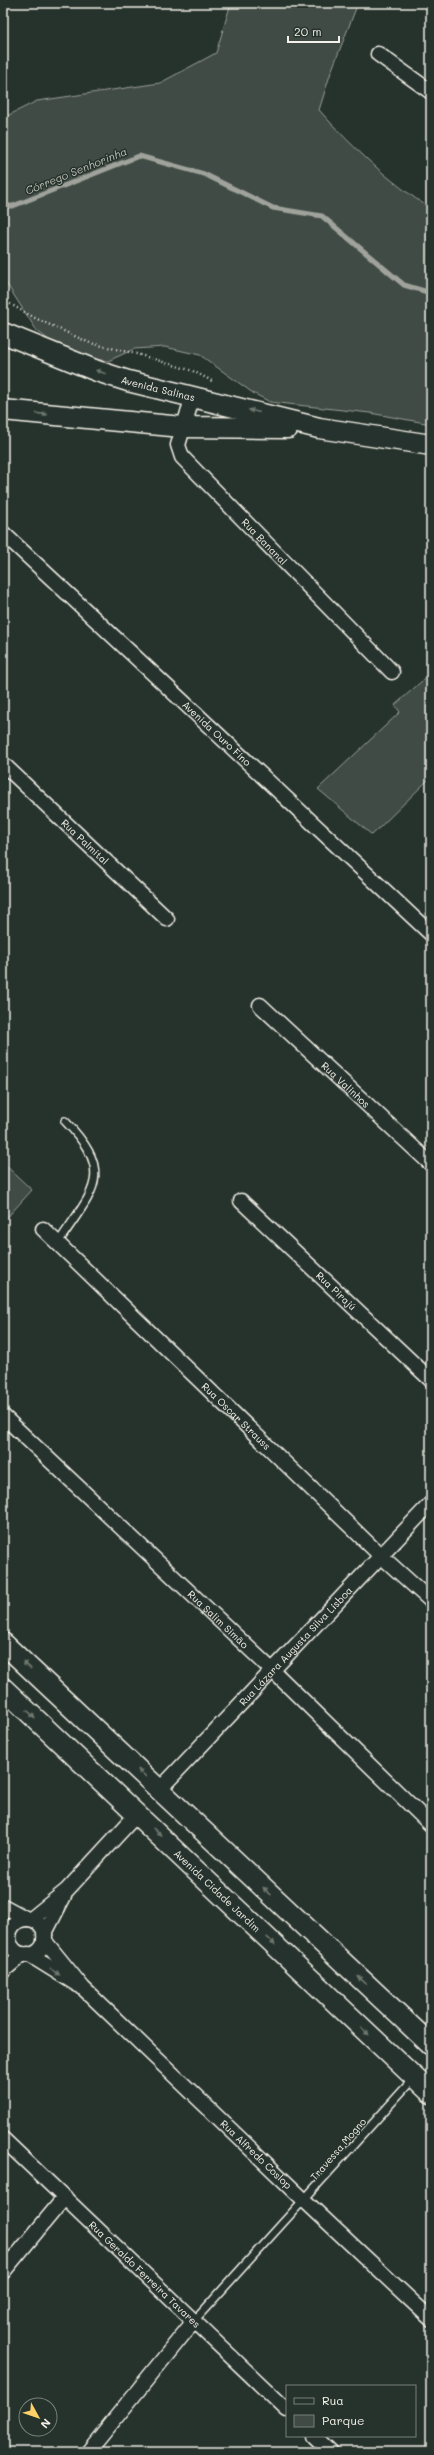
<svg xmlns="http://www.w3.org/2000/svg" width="434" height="2455" font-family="Mali,sans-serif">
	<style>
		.green { fill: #414b45; stroke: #9a9e96 }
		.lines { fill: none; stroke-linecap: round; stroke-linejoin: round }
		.stream { stroke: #9fa39b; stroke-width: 5 }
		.lane-casing { stroke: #f4f1e8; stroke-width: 10 }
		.street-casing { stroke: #f4f1e8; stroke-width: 17 }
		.secondary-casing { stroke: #f4f1e8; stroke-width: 23 }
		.path { stroke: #f4f1e8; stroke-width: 2.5; stroke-dasharray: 1 3; stroke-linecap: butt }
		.lane { stroke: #26332d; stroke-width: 7 }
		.street { stroke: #26332d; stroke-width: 14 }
		.secondary { stroke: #26332d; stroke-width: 20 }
		.oneway { fill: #6e766e }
		.labels { text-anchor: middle; stroke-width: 3; stroke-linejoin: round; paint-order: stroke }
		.street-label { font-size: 10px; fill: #f4f1e8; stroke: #26332d }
		.water-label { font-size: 11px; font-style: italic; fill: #bcbdb5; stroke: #26332d }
	</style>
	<rect width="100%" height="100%" fill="#26332d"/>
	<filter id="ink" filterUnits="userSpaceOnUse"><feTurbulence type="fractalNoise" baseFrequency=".025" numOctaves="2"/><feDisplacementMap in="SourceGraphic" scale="8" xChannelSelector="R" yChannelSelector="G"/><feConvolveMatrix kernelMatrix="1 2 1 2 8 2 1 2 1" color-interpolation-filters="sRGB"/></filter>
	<g filter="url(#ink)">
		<!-- green -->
		<g class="green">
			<path d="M231 3H358L331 72 319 110C353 148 388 181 431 209V424L370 413 270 402 253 393 200 355 165 347 134 349 108 361 71 356 37 331 6 283 3 275V118L37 101 160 83 216 53Z"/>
			<path d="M431 673V777L372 835 318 789 400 712 395 705Z"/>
			<path d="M3 1163 32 1190 3 1222Z"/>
		</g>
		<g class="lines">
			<!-- stream -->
			<path class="stream" d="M3 206H13L139 156 204 174 273 208 322 216 404 285 431 293"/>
			<!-- lane casing -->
			<g class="lane-casing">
				<g id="lane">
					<path d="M58 1243C92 1191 117 1175 65 1121"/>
					<path d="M194 2321 414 2078"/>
				</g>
			</g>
			<!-- street casing -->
			<g class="street-casing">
				<g id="street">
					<path d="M378 54 431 92"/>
					<path id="s1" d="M193 396 178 445 182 457 392 672"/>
					<path id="s2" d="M3 533 431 934"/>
					<path id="s3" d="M3 764 167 919"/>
					<path id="s4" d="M260 1005 431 1164"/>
					<path id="s5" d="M241 1201 431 1380"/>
					<path id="s6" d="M43 1229 380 1555 431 1601"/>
					<path id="s7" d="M3 1416 273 1671 431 1825"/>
					<path id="s8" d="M160 1789 431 1503"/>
					<path d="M3 1906 27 1919"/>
					<path d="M31 1919 67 1890 137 1814"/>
					<circle cx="27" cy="1937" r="18"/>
					<path d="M44 1935 64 1896"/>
					<path id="s9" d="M44 1940 83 1988 305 2201 431 2319"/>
					<path d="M28 1954 78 1985"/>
					<path d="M3 1971 23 1954"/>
					<path id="s10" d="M3 2139 287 2410"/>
					<path d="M3 2272 65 2197"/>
					<path d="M314 2436 331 2452"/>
					<path d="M88 2452 194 2321"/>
				</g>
			</g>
			<!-- secondary casing -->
			<g class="secondary-casing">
				<g id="secondary">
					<path id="s11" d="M3 333 97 371 128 381 319 428 431 445"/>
					<path d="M3 410 182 427 288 428"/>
					<path d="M3 1643 431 2045"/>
					<path id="s12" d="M3 1688 431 2093"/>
				</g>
			</g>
			<!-- path -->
			<path class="path" d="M3 300 35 318 90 343 137 354 193 371 214 382"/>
			<!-- lane -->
			<use href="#lane" class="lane"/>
			<!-- street -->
			<use href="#street" class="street"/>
			<!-- secondary -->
			<use href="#secondary" class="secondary"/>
		</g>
		<!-- one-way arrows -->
		<defs><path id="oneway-solid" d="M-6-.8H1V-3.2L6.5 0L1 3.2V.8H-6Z"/></defs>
		<g class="oneway">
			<use href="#oneway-solid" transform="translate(101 372) rotate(-161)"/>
			<use href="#oneway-solid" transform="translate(254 411) rotate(-166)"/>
			<use href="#oneway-solid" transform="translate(42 414) rotate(6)"/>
			<use href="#oneway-solid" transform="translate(27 1665) rotate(-137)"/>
			<use href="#oneway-solid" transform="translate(31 1714) rotate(43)"/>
			<use href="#oneway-solid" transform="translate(142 1773) rotate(-137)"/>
			<use href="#oneway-solid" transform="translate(157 1832) rotate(44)"/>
			<use href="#oneway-solid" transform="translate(267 1891) rotate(-137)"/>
			<use href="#oneway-solid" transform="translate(271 1941) rotate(44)"/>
			<use href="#oneway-solid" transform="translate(55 1972) rotate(32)"/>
			<use href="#oneway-solid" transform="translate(362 1980) rotate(-137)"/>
			<use href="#oneway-solid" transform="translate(365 2031) rotate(44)"/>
		</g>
	</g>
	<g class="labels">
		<!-- street labels -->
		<g class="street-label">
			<text dy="4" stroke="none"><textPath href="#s11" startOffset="165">Avenida Salinas</textPath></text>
			<text dy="4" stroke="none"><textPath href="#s1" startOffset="182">Rua Bananal</textPath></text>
			<text dy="4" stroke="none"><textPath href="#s2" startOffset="293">Avenida Ouro Fino</textPath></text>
			<text dy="4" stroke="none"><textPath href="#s3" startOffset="113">Rua Palmital</textPath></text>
			<text dy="4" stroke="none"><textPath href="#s4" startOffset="117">Rua Valinhos</textPath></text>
			<text dy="4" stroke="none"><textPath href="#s5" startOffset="131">Rua Pirajú</textPath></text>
			<text dy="4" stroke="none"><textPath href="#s6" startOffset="269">Rua Oscar Strauss</textPath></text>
			<text dy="4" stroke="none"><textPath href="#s7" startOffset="296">Rua Salim Simão</textPath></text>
			<text dy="4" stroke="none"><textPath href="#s8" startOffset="197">Rua Lázara Augusta Silva Lisboa</textPath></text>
			<text dy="4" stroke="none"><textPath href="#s12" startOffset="295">Avenida Cidade Jardim</textPath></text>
			<text transform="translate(338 2149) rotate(-49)" y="4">Travessa Mogno</text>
			<text dy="4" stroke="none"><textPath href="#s9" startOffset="302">Rua Alfredo Coslop</textPath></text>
			<text dy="4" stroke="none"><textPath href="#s10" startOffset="196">Rua Geraldo Ferreira Tavares</textPath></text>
		</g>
		<!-- water labels -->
		<g class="water-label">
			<text transform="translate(76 171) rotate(-22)" y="4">Córrego Senhorinha</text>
		</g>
	</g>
	<!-- margin -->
	<rect width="434" height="2455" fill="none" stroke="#26332d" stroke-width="16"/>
	<rect x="8" y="8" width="418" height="2439" fill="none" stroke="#f4f1e8" stroke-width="1.5" filter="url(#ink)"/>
	<!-- legend -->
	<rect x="286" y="2385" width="130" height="52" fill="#26332d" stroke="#787f78"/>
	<rect x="294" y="2398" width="20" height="6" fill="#26332d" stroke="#787f78"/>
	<text x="322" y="2405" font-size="12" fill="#f4f1e8">Rua</text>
	<rect x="294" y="2415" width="20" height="12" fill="#414b45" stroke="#787f78"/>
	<text x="322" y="2425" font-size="12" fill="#f4f1e8">Parque</text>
	<!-- north arrow -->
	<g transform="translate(38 2417) rotate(130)"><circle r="19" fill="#26332d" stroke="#787f78"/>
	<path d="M0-3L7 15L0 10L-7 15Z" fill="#ffd166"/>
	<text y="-6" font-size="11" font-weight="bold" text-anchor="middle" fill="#f4f1e8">N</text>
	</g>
	<!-- scale -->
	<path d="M288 36v6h51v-6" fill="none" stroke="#f4f1e8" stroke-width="2"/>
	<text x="294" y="36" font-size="12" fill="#f4f1e8" stroke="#26332d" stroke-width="3" paint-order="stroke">20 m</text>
</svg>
